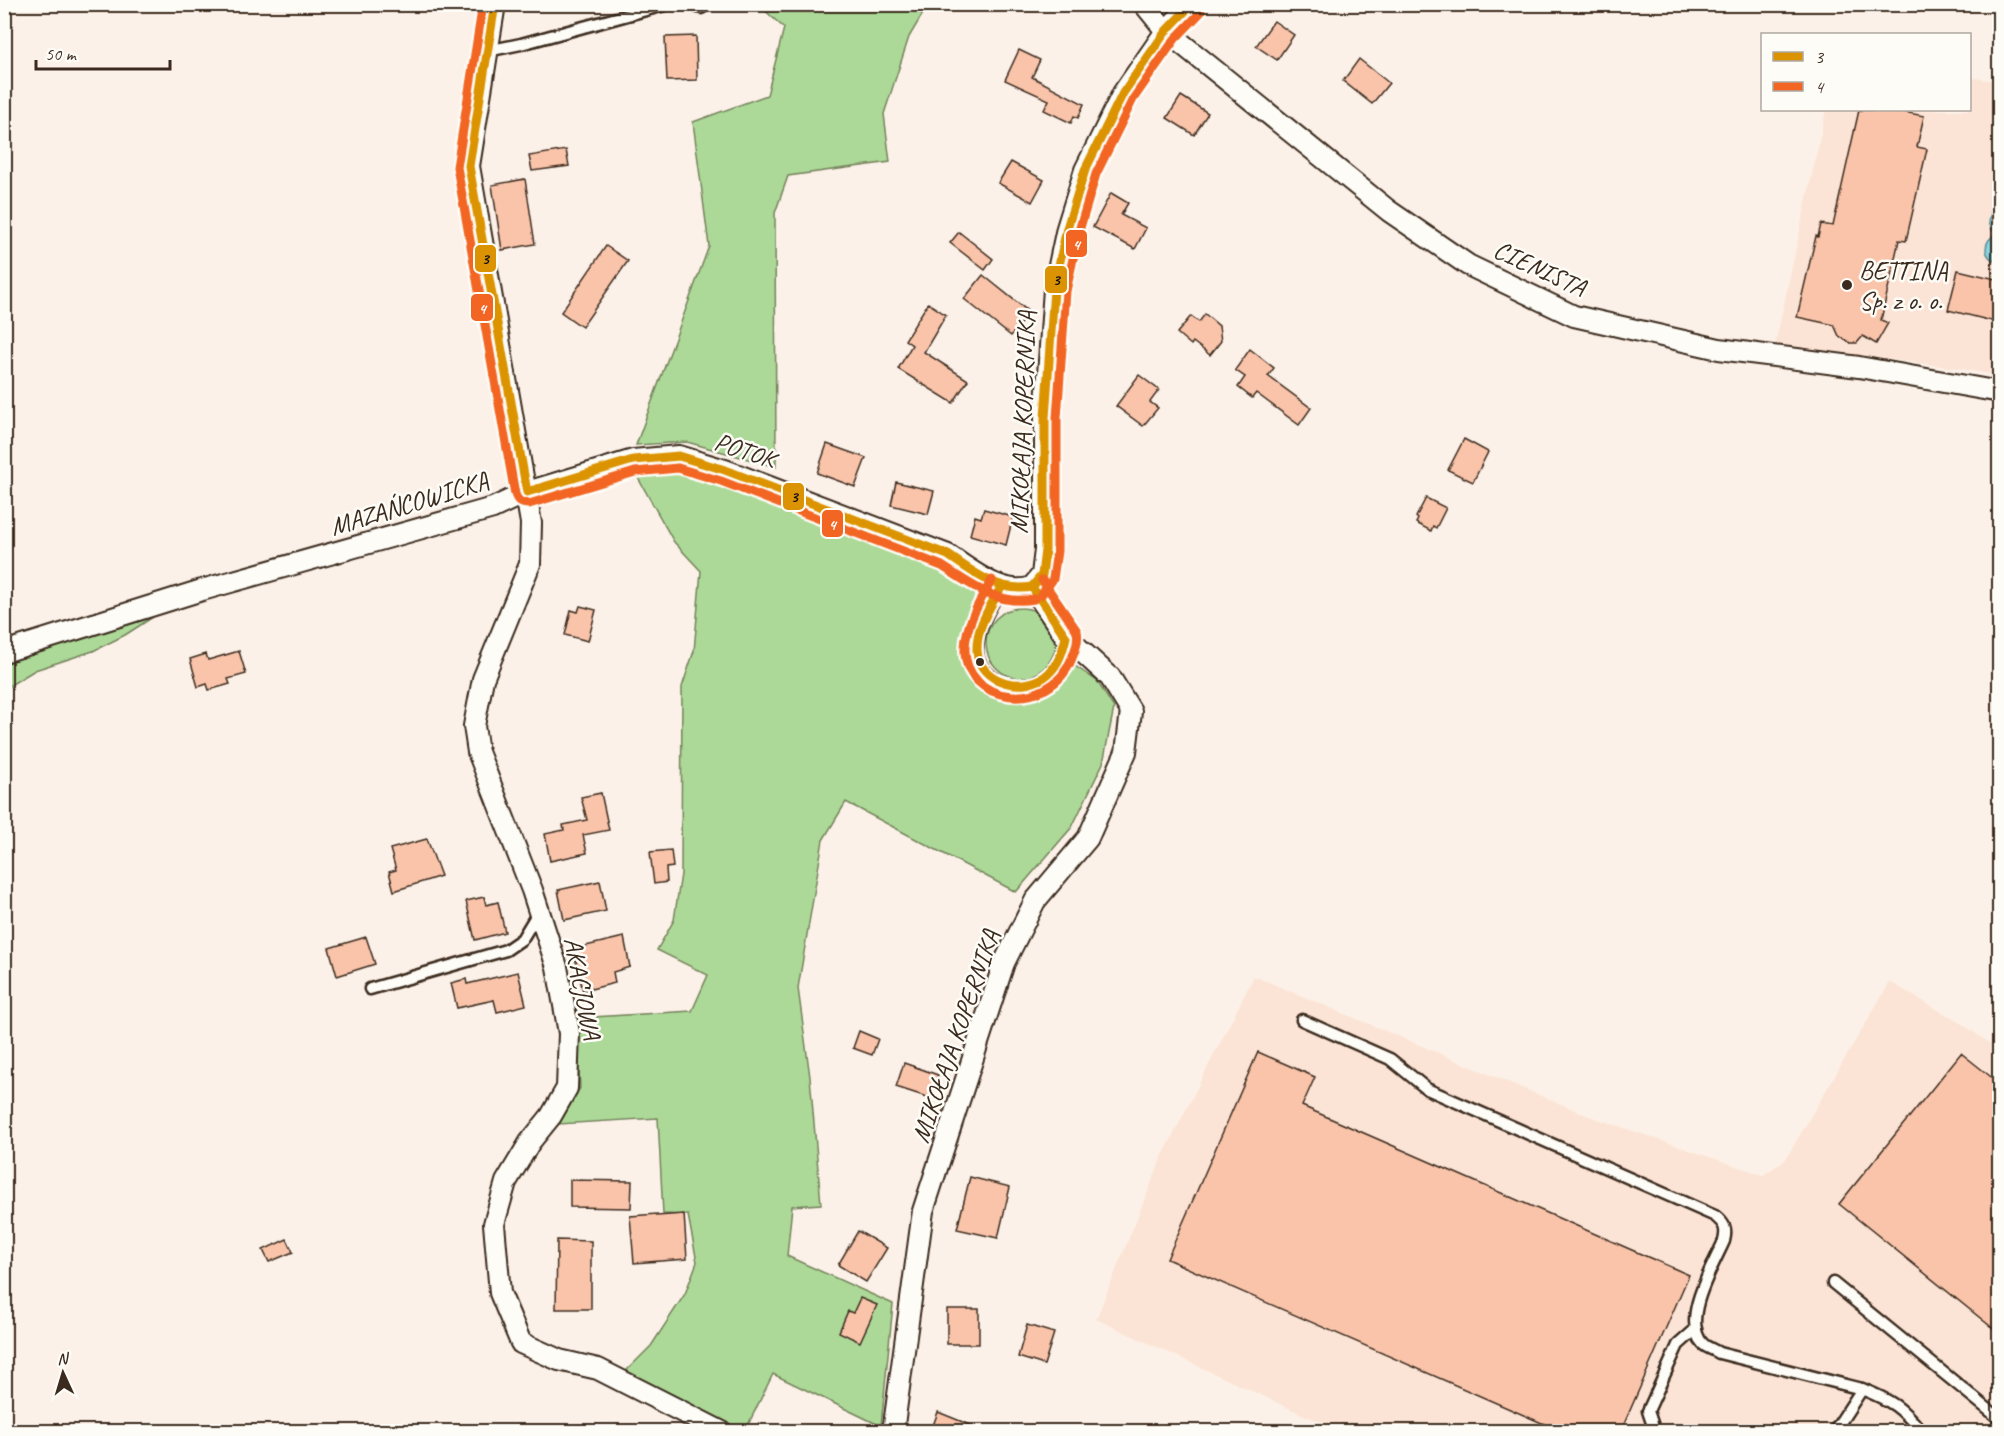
<svg xmlns="http://www.w3.org/2000/svg" width="2004" height="1436" font-family="Caveat,sans-serif">
	<style>
		.built { fill: #fbe4d5 }
		.green { fill: #acd998; stroke: #74825b; stroke-width: 1.5 }
		.water { fill: #85d3e3; stroke: #678f94; stroke-width: 1.5 }
		.building { fill: #f9c4aa; stroke: #3b2a1e; stroke-width: 1.5 }
		.lines { fill: none; stroke-linecap: round; stroke-linejoin: round }
		.service-casing { stroke: #3b2a1e; stroke-width: 15 }
		.minor-casing { stroke: #3b2a1e; stroke-width: 24 }
		.service { stroke: #fdfcf7; stroke-width: 10 }
		.minor { stroke: #fdfcf7; stroke-width: 20 }
		.bus-1-casing { stroke: #fdfcf7; stroke-width: 14 }
		.bus-2-casing { stroke: #fdfcf7; stroke-width: 14 }
		.bus-1 { stroke: #db9304; stroke-width: 9 }
		.bus-2 { stroke: #f26522; stroke-width: 9 }
		.poi-dot { fill: #3b2a1e; stroke: #fdfcf7; stroke-width: 2 }
		.labels { text-anchor: middle; stroke-width: 5; stroke-linejoin: round; paint-order: stroke }
		.street-label { font-size: 26px; fill: #3b2a1e; stroke: #fdfcf7 }
		.poi-label { font-size: 26px; fill: #3b2a1e; stroke: #fdfcf7; text-anchor: start }
		.line-badge { stroke: #fdfcf7; stroke-width: 2 }
		.badge-label { font-size: 16px; text-anchor: middle; font-weight: bold; fill: #fff }
		.pale-badge-label { font-size: 16px; text-anchor: middle; font-weight: bold; fill: #111 }
	</style>
	<rect width="100%" height="100%" fill="#fcf1e8"/>
	<filter id="ink" filterUnits="userSpaceOnUse"><feTurbulence type="fractalNoise" baseFrequency=".0167" numOctaves="2"/><feDisplacementMap in="SourceGraphic" scale="12" xChannelSelector="R" yChannelSelector="G"/><feConvolveMatrix kernelMatrix="1 2 1 2 8 2 1 2 1" color-interpolation-filters="sRGB"/></filter>
	<g filter="url(#ink)">
		<!-- built -->
		<g class="built">
			<path d="M1970 77 1999 82V376L1957 368 1775 345 1826 110H1970Z"/>
			<path d="M1254 976 1592 1117 1763 1175 1785 1160 1890 982 1964 1025 1999 1050V1431H1347L1306 1416 1096 1319 1161 1159Z"/>
		</g>
		<!-- green -->
		<g class="green">
			<path d="M759 5H928L909 37 884 114 890 162 788 176 775 213 776 467 687 442 636 445 709 246 693 122 767 95 784 28Z"/>
			<path d="M633 469H685L901 544 984 588 968 618 969 659 995 686 1037 691 1063 684 1072 664 1097 681 1114 708 1103 763 1072 827 1016 892 846 802 823 840 798 988 810 1077 821 1204 792 1206 787 1256 893 1304 881 1426 773 1374 745 1431H737L624 1373 651 1346 685 1294 697 1262 688 1215 663 1214 658 1118 559 1124 580 1088 576 1018 692 1011 708 975 657 950 674 920 681 874 682 687 694 651 701 571 674 542Z"/>
			<circle cx="1021" cy="643" r="35"/>
			<path d="M153 617 125 635 93 651 35 670 7 687 5 702V663Z"/>
			<path d="M5 750 12 819 5 822H4Z"/>
		</g>
		<!-- water -->
		<path class="water" d="M1999 203V263C1982 257 1982 242 1997 233L1992 230 1989 221 1992 210Z"/>
		<!-- building -->
		<g class="building">
			<path d="M1274 21 1294 35 1277 60 1256 46Z"/>
			<path d="M696 36 697 80 667 81 665 37Z"/>
			<path d="M1019 50 1040 60 1032 77 1084 104 1078 118 1074 116 1071 123 1044 110 1049 100 1005 80Z"/>
			<path d="M1359 59 1389 83 1372 104 1343 81Z"/>
			<path d="M1181 96 1208 113 1194 135 1167 118Z"/>
			<path d="M1859 110H1894L1924 116 1917 147 1927 149 1906 241 1899 240 1881 320 1888 323 1876 344 1863 336 1857 343H1850L1839 336 1834 325 1797 317 1816 236 1818 237 1821 224 1833 226Z"/>
			<path d="M566 150 569 166 532 171 529 156Z"/>
			<path d="M1011 162 1044 180 1032 202 998 183Z"/>
			<path d="M525 179 535 244 502 250 492 185Z"/>
			<path d="M1111 193 1128 203 1121 215 1146 228 1135 249 1093 227Z"/>
			<path d="M959 232 993 259 985 270 950 243Z"/>
			<path d="M606 246 628 261 582 327 561 312Z"/>
			<path d="M1958 270 2000 280V323L1948 310Z"/>
			<path d="M983 275 1029 312 1011 336 964 299Z"/>
			<path d="M928 303 946 315 924 352 968 380 953 403 898 369 912 345 905 340Z"/>
			<path d="M1205 314 1219 326 1221 341 1210 355 1193 342 1191 345 1177 333 1191 316 1199 322Z"/>
			<path d="M1250 349 1274 368 1268 376 1311 408 1299 425 1256 393 1252 398 1238 387 1245 377 1235 370Z"/>
			<path d="M1139 375 1159 390 1150 402 1158 408 1143 426 1116 406Z"/>
			<path d="M1464 439 1488 452 1473 482 1448 470Z"/>
			<path d="M827 444 866 458 855 487 817 473Z"/>
			<path d="M896 482 934 491 928 514 891 505Z"/>
			<path d="M1426 498 1446 508 1436 528 1433 526 1431 531 1416 523 1418 519 1416 517Z"/>
			<path d="M984 509 1013 517 1006 545 970 535 975 516 981 518Z"/>
			<path d="M580 606 596 610 588 641 565 635 571 610 578 612Z"/>
			<path d="M239 651 246 674 228 679 230 684 209 690 207 684 198 687 190 659 206 654 208 660Z"/>
			<path d="M601 793 609 830 583 835 587 853 550 861 545 834 564 830 563 825 587 820 581 797Z"/>
			<path d="M427 839 441 876 394 891 389 872 396 870 390 849Z"/>
			<path d="M671 850 673 867 666 868 667 882 654 884 650 852Z"/>
			<path d="M600 881 606 911 564 920 558 890Z"/>
			<path d="M484 897 486 905 498 902 505 932 475 940 466 901Z"/>
			<path d="M366 937 375 964 337 976 329 948Z"/>
			<path d="M624 937 630 967 613 972 615 983 583 991 573 949Z"/>
			<path d="M518 972 526 1005 497 1012 494 1000 457 1008 451 983 466 979 467 984Z"/>
			<path d="M859 1031 878 1039 872 1055 853 1048Z"/>
			<path d="M1258 1052 1315 1077 1302 1106 1689 1275 1621 1431H1560L1167 1259Z"/>
			<path d="M1961 1053 2000 1084V1334L1839 1204Z"/>
			<path d="M904 1063 938 1075 930 1098 896 1087Z"/>
			<path d="M970 1177 1010 1187 998 1238 957 1229Z"/>
			<path d="M570 1180 632 1181 631 1208 570 1207Z"/>
			<path d="M657 1214V1216L684 1214 687 1259 634 1263 630 1216Z"/>
			<path d="M858 1231 887 1248 866 1282 838 1265Z"/>
			<path d="M287 1239 293 1252 269 1262 263 1250Z"/>
			<path d="M557 1240 591 1241V1309H556Z"/>
			<path d="M860 1298 877 1305 860 1342 839 1332 848 1311 853 1313Z"/>
			<rect x="947" y="1309" width="32" height="35"/>
			<path d="M1027 1325 1054 1333 1044 1365 1018 1357Z"/>
			<path d="M938 1412 985 1431H931Z"/>
		</g>
		<g class="lines">
			<!-- service casing -->
			<g class="service-casing">
				<g id="service">
					<path d="M690 4 701 8 708 4"/>
					<path d="M487 51 521 44 668 4"/>
					<path d="M1002 586C991 606 978 626 977 650 977 680 1018 693 1041 679 1057 670 1062 653 1066 637"/>
					<path d="M370 989 506 950 522 939 539 911"/>
					<path d="M1302 1020 1390 1059 1427 1089 1715 1216C1725 1224 1727 1229 1724 1241 1713 1266 1680 1320 1703 1344 1707 1348 1715 1350 1719 1353L1862 1389C1892 1401 1901 1407 1922 1432"/>
					<path d="M1833 1283 2000 1419"/>
					<path d="M1655 1432 1648 1411 1678 1345 1696 1329"/>
					<path d="M1834 1432 1862 1389"/>
				</g>
			</g>
			<!-- minor casing -->
			<g class="minor-casing">
				<g id="minor">
					<path d="M495 4 469 166 531 523 530 564 483 679 474 726 478 752 532 890 557 967 569 1033 567 1088 551 1116 530 1142 506 1182 494 1224 500 1293 521 1343 559 1360 598 1369 722 1432"/>
					<path d="M1144 4 1166 31 1389 211 1468 265 1574 316 1719 349 1859 367 2000 392"/>
					<path d="M1032 587 1042 575 1045 550V418L1054 289 1067 228 1085 170 1123 93 1166 31 1192 4"/>
					<path d="M4 652 202 590 493 508 527 492 633 460 679 456 725 470 948 555C972 571 1003 597 1032 587"/>
					<path d="M893 1432 923 1211 1004 963 1035 901 1088 838 1126 752 1131 711 1110 677 1066 637 1032 587"/>
				</g>
			</g>
			<!-- service -->
			<use href="#service" class="service"/>
			<!-- minor -->
			<use href="#minor" class="minor"/>
			<!-- bus-1 casing -->
			<g class="bus-1-casing">
				<g id="bus-1">
					<path d="M495 4 469 166 527 492 633 460 679 456 725 470 948 555C974 573 999 593 1032 587"/>
					<path d="M1002 586C991 605 976 627 977 650 978 684 1026 694 1048 674 1059 664 1063 650 1066 637L1032 587"/>
					<path d="M1032 587 1042 575 1045 550V418L1054 289 1067 228 1085 170 1123 93 1166 31 1192 4"/>
				</g>
			</g>
			<!-- bus-2 casing -->
			<g class="bus-2-casing">
				<g id="bus-2">
					<path d="M483 4 457 167 515 494C517 501 522 504 529 504L635 472 678 468 721 481 942 566C971 585 998 606 1034 599"/>
					<path d="M992 580C980 601 966 623 965 648 963 704 1050 716 1072 658 1076 649 1079 640 1077 631L1042 580"/>
					<path d="M1041 595 1053 579 1057 551V418L1066 291 1079 231 1096 174 1133 99 1175 39 1201 12"/>
				</g>
			</g>
			<!-- bus-1 -->
			<use href="#bus-1" class="bus-1"/>
			<!-- bus-2 -->
			<use href="#bus-2" class="bus-2"/>
		</g>
	</g>
	<!-- markers -->
	<g class="poi-dot">
		<circle cx="1847" cy="285" r="6"/>
		<circle cx="980" cy="662" r="5"/>
	</g>
	<g class="labels">
		<!-- street labels -->
		<g class="street-label">
			<text transform="translate(1540 268) rotate(25)" y="9">CIENISTA</text>
			<text transform="translate(1022 422) rotate(-88)" y="9">MIKOŁAJA KOPERNIKA</text>
			<text transform="translate(745 450) rotate(19)" y="9">POTOK</text>
			<text transform="translate(409 503) rotate(-17)" y="9">MAZAŃCOWICKA</text>
			<text transform="translate(583 988) rotate(79)" y="9">AKACJOWA</text>
			<text transform="translate(955 1036) rotate(-71)" y="9">MIKOŁAJA KOPERNIKA</text>
		</g>
		<!-- poi labels -->
		<g class="poi-label">
			<text x="1859" y="279">BETTINA<tspan x="1859" dy="30">Sp. z o. o.</tspan></text>
		</g>
	</g>
	<g class="line-badge">
		<rect x="1065" y="229" width="23" height="29" rx="6" fill="#f26522"/>
		<rect x="474" y="244" width="23" height="29" rx="6" fill="#db9304"/>
		<rect x="1044" y="265" width="24" height="29" rx="6" fill="#db9304"/>
		<rect x="470" y="293" width="24" height="29" rx="6" fill="#f26522"/>
		<rect x="782" y="482" width="23" height="29" rx="6" fill="#db9304"/>
		<rect x="821" y="509" width="23" height="29" rx="6" fill="#f26522"/>
	</g>
	<g class="badge-label">
		<text x="1076" y="250">4</text>
		<text x="482" y="314">4</text>
		<text x="832" y="530">4</text>
	</g>
	<g class="pale-badge-label">
		<text x="485" y="264">3</text>
		<text x="1056" y="285">3</text>
		<text x="794" y="502">3</text>
	</g>
	<!-- margin -->
	<rect width="2004" height="1436" fill="none" stroke="#fdfcf7" stroke-width="24"/>
	<rect x="12" y="12" width="1980" height="1412" fill="none" stroke="#3b2a1e" stroke-width="2" filter="url(#ink)"/>
	<!-- legend -->
	<rect x="1761" y="33" width="210" height="78" fill="#fdfcf7" stroke="#afa8a0" stroke-width="1.5"/>
	<rect x="1773" y="52" width="30" height="9" fill="#db9304" stroke="#afa8a0" stroke-width="1.5"/>
	<text x="1815" y="63" font-size="18" fill="#3b2a1e">3</text>
	<rect x="1773" y="82" width="30" height="9" fill="#f26522" stroke="#afa8a0" stroke-width="1.5"/>
	<text x="1815" y="93" font-size="18" fill="#3b2a1e">4</text>
	<!-- north arrow -->
	<g transform="translate(63 1373) rotate(356)" stroke="#fdfcf7" stroke-width="4.5" paint-order="stroke">
	<path d="M0-4.5L10 22L0 15L-10 22Z" fill="#3b2a1e"/>
	<text y="-9" font-size="16" font-weight="bold" text-anchor="middle" fill="#3b2a1e">N</text>
	</g>
	<!-- scale -->
	<path d="M36 60v9h134v-9" fill="none" stroke="#3b2a1e" stroke-width="3"/>
	<text x="45" y="60" font-size="18" fill="#3b2a1e" stroke="#fdfcf7" stroke-width="4.5" paint-order="stroke">50 m</text>
</svg>
